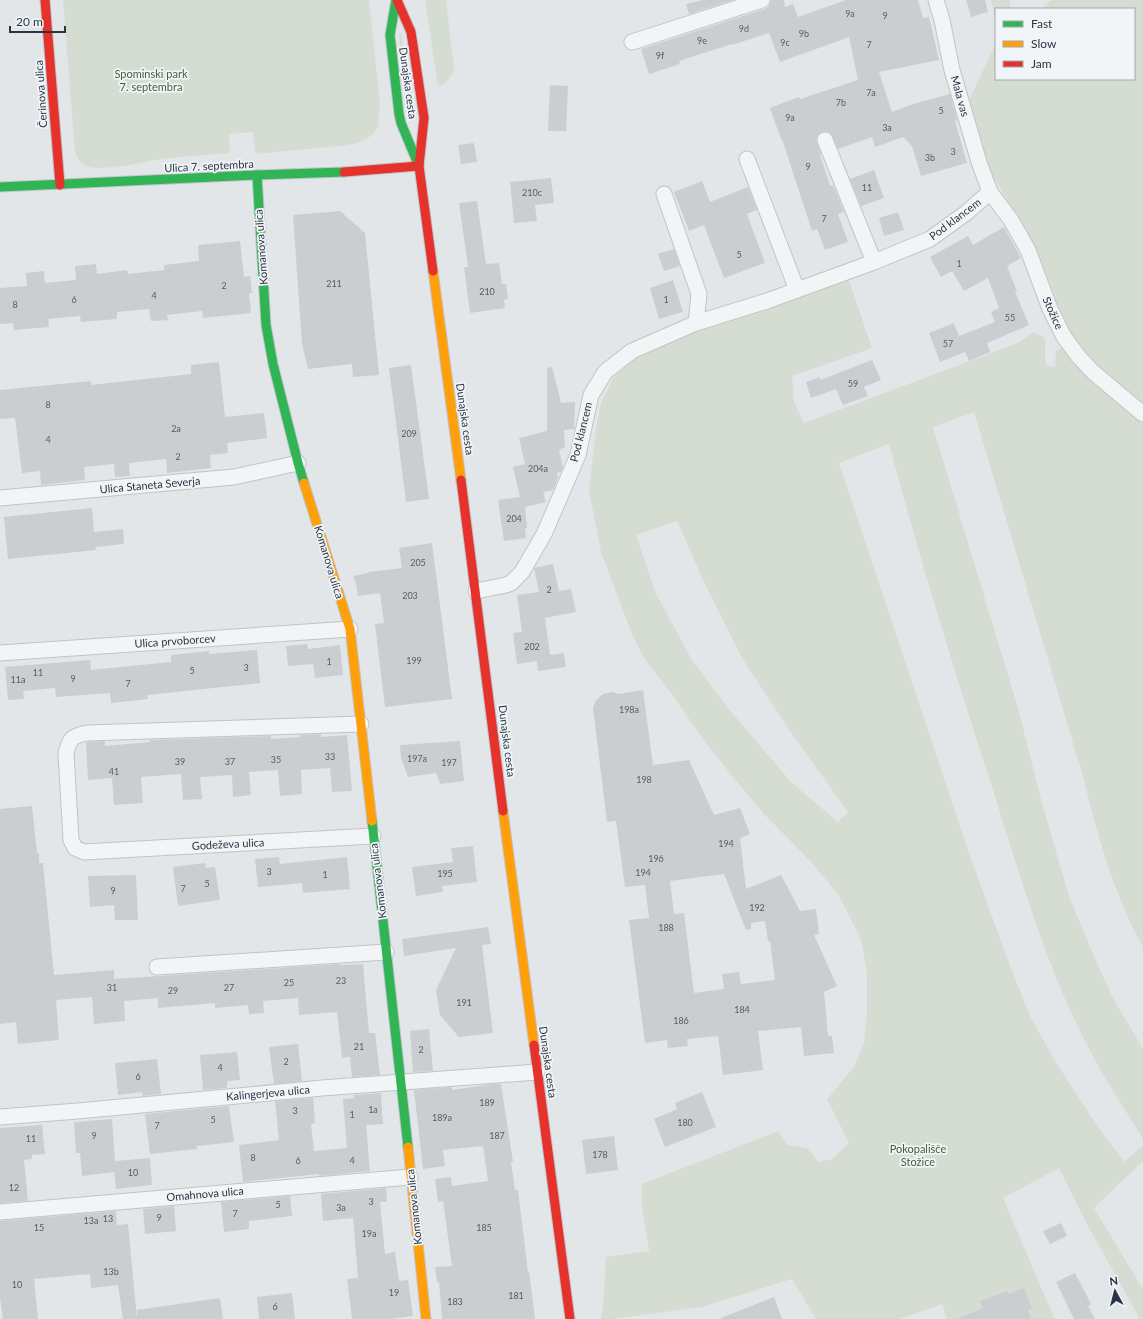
<svg xmlns="http://www.w3.org/2000/svg" width="1143" height="1319" font-family="Lato,sans-serif">
	<style>
		.green { fill: #d5ddd3; fill-rule: evenodd }
		.building { fill: #cbced1; fill-rule: evenodd }
		.lines { fill: none; stroke-linecap: round; stroke-linejoin: round }
		.street-casing { stroke: #c1c4c6; stroke-width: 17 }
		.fast-casing { stroke: #c1c4c6; stroke-width: 11 }
		.slow-casing { stroke: #c1c4c6; stroke-width: 11 }
		.jam-casing { stroke: #c1c4c6; stroke-width: 11 }
		.street { stroke: #f2f4f5; stroke-width: 15 }
		.fast { stroke: #30b455; stroke-width: 9 }
		.slow { stroke: #ff9f0a; stroke-width: 9 }
		.jam { stroke: #e5322d; stroke-width: 9 }
		.labels { text-anchor: middle; stroke-width: 3.5; stroke-linejoin: round; paint-order: stroke }
		.number-label { font-size: 9px; fill: #525c67 }
		.park-label { font-size: 11px; fill: #425f36; stroke: #f1f5f8 }
		.street-label { font-size: 11px; fill: #293543; stroke: #f1f5f8 }
	</style>
	<rect width="100%" height="100%" fill="#e3e6e8"/>
	<!-- green -->
	<g class="green">
		<path d="M63 0H369L380 103 378 127 372 135 363 141 349 145 255 154 253 132 229 134 230 153C207 155 185 156 162 159 146 162 101 172 86 166 80 163 78 158 75 152Z"/>
		<path d="M425 0H446L454 69C452 77 446 84 438 86Z"/>
		<path d="M991 0H1009L1011 9H996V20Z"/>
		<path d="M1052 0H1143V406L1098 365 1082 349 1074 338 1058 306 1039 255 1021 220 1009 204 986 163 969 100 996 43V79H1134V9H1041Z"/>
		<path d="M401 33 412 101 407 102 399 34Z"/>
		<path d="M849 280 872 348 792 376 794 402 804 423 1018 343 1034 332 1045 338V359L1047 366 1056 367 1055 362 1056 351 1062 348 1075 362 1143 424V947C1113 894 1097 832 1082 773L974 412 933 427 1018 708 1042 803 1070 899 1097 963 1114 1000 1143 1049V1139C1125 1109 1105 1080 1089 1049 1046 967 1020 876 992 787 955 674 920 560 889 444L839 463 969 853 1010 966 1030 1016 1054 1059 1094 1121 1124 1162 1143 1145V1161L1094 1208 1143 1289V1319H1140L1089 1228 1059 1168 1003 1198 1052 1313 1054 1319H947L942 1304 900 1319H816L792 1279 702 1307 613 1319H601L603 1308 606 1257 649 1251 642 1207V1184L778 1131 787 1145 807 1148 819 1162 832 1159 849 1143 827 1099 854 1067 864 1043 867 1013V973L861 939 838 894 812 863 764 814 732 776 702 738 674 697 644 658 632 634 601 552 589 490 596 428 601 403 613 378 636 357 668 341ZM677 521 703 580 742 658 787 727 848 812 838 822 791 782 728 708 692 660 655 592 636 535Z"/>
	</g>
	<!-- building -->
	<g class="building">
		<path d="M703 0H733L689 14 686 4Z"/>
		<path d="M771 0H784L785 7 793 4 798 17 846 0H918L923 18 929 17 939 60 879 72 892 112 913 104 950 94 957 120 955 121 967 163 921 176 912 146 903 137 875 147 872 137 838 149 831 133 826 131 821 132 818 135 816 139 821 155H820L830 186 833 185 844 212 838 214 848 242 825 250 817 229 812 231 782 139H781L770 108 799 97 800 99 858 80 849 37 780 62 769 33 732 45V44L679 61 680 64 649 74 641 49 765 9 769 6Z"/>
		<path d="M966 0H985L988 12 971 17Z"/>
		<path d="M550 85 568 86 566 131H548Z"/>
		<path d="M474 143 477 162 461 164 458 145Z"/>
		<path d="M874 170 884 198 861 206 850 179Z"/>
		<path d="M551 178 554 203 535 205 537 221 514 223 510 182Z"/>
		<path d="M702 181 710 202 748 187 757 210 747 214 765 263 724 278 704 225 689 231 674 192Z"/>
		<path d="M477 201 486 264 499 263 502 284H506L508 299 504 300 505 308 470 313 464 267H468L459 203Z"/>
		<path d="M340 211 365 233 379 375 353 377 352 364 308 369 302 344 293 215Z"/>
		<path d="M898 212 904 230 884 236 879 218Z"/>
		<path d="M1004 227 1021 258 1007 266 1017 291 1015 292 1029 325 987 343 990 352 969 361 965 352 940 362 929 333 954 323 959 336 995 322 991 312 999 308 988 278 964 291 952 271 941 277 930 257 968 236 973 245Z"/>
		<path d="M240 241 244 277 250 276 252 293H249L251 313 203 318 202 311 167 315 168 320 151 321 149 309 117 312V319L81 322 80 316 48 319 49 327 14 330 13 323 0 324V288L27 286 26 273 44 271 45 283 76 280 75 266 96 264 97 274 127 270 128 274 164 270V265L199 261 198 245Z"/>
		<path d="M674 249 680 266 664 271 658 254Z"/>
		<path d="M673 280 683 312 659 319 650 288Z"/>
		<path d="M872 360 881 380 864 387 868 396 843 405 836 389 811 398 806 382 820 377V380Z"/>
		<path d="M219 362 225 417 264 413 267 438 227 443 228 453 210 455 211 468 167 473 166 459 129 463 130 476 115 477 114 464 84 467 85 480 41 485 40 471 22 473 15 418 0 419V390L91 381V385L191 374V365Z"/>
		<path d="M411 365 429 499 406 502 389 368Z"/>
		<path d="M552 367 561 403 575 402 574 429 564 430 565 447 559 450 563 467 561 472 557 473 558 478 553 490 543 492 546 502 525 507 527 528H525L526 538 504 541 498 500 520 497 513 467 525 464 519 438 547 431V368Z"/>
		<path d="M92 508 94 532 123 529 124 544 95 547 96 550 8 559 4 517Z"/>
		<path d="M432 543 452 699 385 707 375 624 384 623 380 593 358 596 356 584 353 576 368 573V572L402 568 399 548Z"/>
		<path d="M553 564 559 591 571 589 576 612 545 618 550 655 564 653 566 667 538 671 537 661 517 664 513 633 522 632 517 595 539 592 534 568Z"/>
		<path d="M307 644 308 649 340 645 343 675 315 678 313 664 288 666 286 646Z"/>
		<path d="M257 650 260 683 147 695 148 699 111 703 110 693 56 697 55 688 23 691 24 699 8 700 5 667 90 660 91 670 171 662V655L209 651V654Z"/>
		<path d="M643 690 653 765 689 760 714 815 740 808 750 834 740 838 746 889 781 875 800 911 816 909 819 934 814 935 837 986 824 992 828 1036H832L834 1053 804 1056 801 1027 758 1031 763 1070 723 1075 718 1036 687 1039 688 1046 668 1048 667 1040 645 1043 629 920 649 918 645 885 625 887 616 821 607 822 593 708 596 700 603 694 612 692 618 694ZM724 874 746 930 751 929V923L765 921 768 941H770L775 980 741 984 739 972 722 974 724 989 694 993 684 913 674 914 670 881Z"/>
		<path d="M321 734V737L347 735 352 791 332 792 330 768 301 770 302 794 280 796 278 770 249 772 251 795 233 797 232 775 200 777 202 799 183 800 181 774 141 777 143 803 114 805 112 778 88 780 86 743 88 742 105 741V746L150 742V740L271 736V739L300 737V735Z"/>
		<path d="M460 741 464 781 440 784 436 773 408 777 401 758 400 745Z"/>
		<path d="M32 806 37 853H39V863H43L54 975 114 970V979L340 964V965L363 964 369 1033H375L380 1075 352 1077 350 1057 342 1058 337 1012 299 1015 298 998 263 1001 264 1013 249 1014 248 1005 215 1008V1003L158 1008V998L124 1001 125 1021 94 1024 92 997 56 1000 59 1040 18 1044 16 1022 0 1024V809Z"/>
		<path d="M473 846 477 882 442 886 443 892 416 896 412 867 453 862 451 848Z"/>
		<path d="M279 857 280 864 347 857 350 889 303 893 302 883 258 887 255 859Z"/>
		<path d="M205 863 206 868 215 867 220 900 178 906 173 867Z"/>
		<path d="M136 875 138 920H115L114 905 90 907 88 876Z"/>
		<path d="M488 927 491 944 482 945 493 1033 459 1037 440 1015 436 990 456 948 404 956 402 939Z"/>
		<path d="M429 1029 433 1071 413 1072 410 1031Z"/>
		<path d="M298 1044 302 1081 274 1084 269 1047Z"/>
		<path d="M237 1052 240 1080 227 1081V1088L203 1090 200 1055Z"/>
		<path d="M157 1059 161 1094 143 1096 142 1092 118 1095 115 1063Z"/>
		<path d="M493 1084H501L513 1162H511L515 1190H518L528 1272 529 1271 535 1319H442L439 1282H437L435 1267 452 1266 443 1201 438 1202 435 1179 451 1177 452 1186 488 1181 483 1146 443 1150 445 1166 423 1169 414 1090 452 1087V1090Z"/>
		<path d="M702 1092 716 1127 665 1147 654 1119 677 1109 675 1103Z"/>
		<path d="M381 1093 383 1124 366 1125 370 1171 319 1176V1174L243 1182 239 1145 279 1140 275 1101 313 1098 315 1123 311 1124 314 1151 347 1148 343 1099 354 1098V1095Z"/>
		<path d="M229 1106 234 1142 197 1146V1149L150 1154 145 1114Z"/>
		<path d="M112 1119 115 1161 150 1158 152 1185 116 1189 114 1172 82 1176 80 1153H76L74 1122Z"/>
		<path d="M42 1125 45 1154 32 1155V1159L24 1160 28 1201 0 1203V1128Z"/>
		<path d="M614 1136 618 1170 586 1174 582 1140Z"/>
		<path d="M386 1188 387 1202H380L385 1254 395 1252 399 1281 408 1280 413 1316 390 1319H352L347 1279 358 1278 353 1218 323 1221 321 1194Z"/>
		<path d="M290 1196 292 1216 249 1221V1229L224 1232 221 1202Z"/>
		<path d="M174 1206 176 1231 145 1234 143 1209Z"/>
		<path d="M116 1211 117 1225 128 1224 137 1319H123L118 1285 91 1288 90 1274 34 1279 38 1319H3L0 1298V1221Z"/>
		<path d="M1061 1223 1067 1236 1050 1244 1043 1231Z"/>
		<path d="M1075 1273 1091 1304 1088 1306 1095 1319H1074L1056 1282Z"/>
		<path d="M1024 1288 1032 1308 1028 1310 1031 1319H957L983 1308 980 1301 1007 1291 1008 1294Z"/>
		<path d="M292 1293 295 1319H259L257 1297Z"/>
		<path d="M774 1297 782 1319H722L721 1318Z"/>
		<path d="M220 1298 223 1319H137V1310Z"/>
	</g>
	<g class="lines">
		<!-- street casing -->
		<g class="street-casing">
			<g id="street">
				<path d="M936 0 942 20 952 70 979 162 990 192 1011 220 1028 250 1050 309 1064 337 1079 357 1093 372 1143 414"/>
				<path d="M632 42 762 0"/>
				<path d="M825 140 874 262"/>
				<path d="M747 159 797 290"/>
				<path d="M664 194 699 294 696 323"/>
				<path d="M0 498 234 477 298 463"/>
				<path d="M476 591 506 585 511 583 522 572 544 534 578 455 591 395 605 372 632 351 696 323 767 301 874 262 930 239 966 213 990 192"/>
				<path d="M0 653 350 629"/>
				<path d="M361 724 87 733C72 736 70 738 66 753L71 840 75 848 84 852 373 836"/>
				<path d="M157 967 386 952"/>
				<path d="M0 1117 78 1111 322 1088 537 1072"/>
				<path d="M0 1212 410 1177"/>
			</g>
		</g>
		<!-- fast casing -->
		<g class="fast-casing">
			<g id="fast">
				<path d="M396 0 390 35 399 114 401 123 418 164"/>
				<path d="M257 175 266 325 273 364 298 463 304 483"/>
				<path d="M0 187 257 175 344 172"/>
				<path d="M372 821 408 1147"/>
			</g>
		</g>
		<!-- slow casing -->
		<g class="slow-casing">
			<g id="slow">
				<path d="M433 271 461 480"/>
				<path d="M304 483 350 629 372 821"/>
				<path d="M503 811 534 1045"/>
				<path d="M408 1147 426 1319"/>
			</g>
		</g>
		<!-- jam casing -->
		<g class="jam-casing">
			<g id="jam">
				<path d="M45 0 60 185"/>
				<path d="M397 0 411 32 424 118 419 166 433 271"/>
				<path d="M344 172 419 166"/>
				<path d="M461 480 503 811"/>
				<path d="M534 1045 570 1319"/>
			</g>
		</g>
		<!-- street -->
		<use href="#street" class="street"/>
		<!-- fast -->
		<use href="#fast" class="fast"/>
		<!-- slow -->
		<use href="#slow" class="slow"/>
		<!-- jam -->
		<use href="#jam" class="jam"/>
	</g>
	<g class="labels">
		<!-- number labels -->
		<g class="number-label">
			<text x="850" y="17">9a</text>
			<text x="885" y="19">9</text>
			<text x="744" y="32">9d</text>
			<text x="804" y="37">9b</text>
			<text x="702" y="44">9e</text>
			<text x="785" y="46">9c</text>
			<text x="869" y="48">7</text>
			<text x="660" y="59">9f</text>
			<text x="871" y="96">7a</text>
			<text x="841" y="106">7b</text>
			<text x="941" y="114">5</text>
			<text x="790" y="121">9a</text>
			<text x="887" y="131">3a</text>
			<text x="953" y="155">3</text>
			<text x="930" y="161">3b</text>
			<text x="808" y="170">9</text>
			<text x="867" y="191">11</text>
			<text x="532" y="196">210c</text>
			<text x="824" y="222">7</text>
			<text x="739" y="258">5</text>
			<text x="959" y="267">1</text>
			<text x="334" y="287">211</text>
			<text x="224" y="289">2</text>
			<text x="487" y="295">210</text>
			<text x="154" y="299">4</text>
			<text x="74" y="303">6</text>
			<text x="666" y="303">1</text>
			<text x="15" y="308">8</text>
			<text x="1010" y="321">55</text>
			<text x="948" y="347">57</text>
			<text x="853" y="387">59</text>
			<text x="48" y="408">8</text>
			<text x="176" y="432">2a</text>
			<text x="409" y="437">209</text>
			<text x="48" y="443">4</text>
			<text x="178" y="460">2</text>
			<text x="538" y="472">204a</text>
			<text x="514" y="522">204</text>
			<text x="418" y="566">205</text>
			<text x="549" y="593">2</text>
			<text x="410" y="599">203</text>
			<text x="532" y="650">202</text>
			<text x="414" y="664">199</text>
			<text x="329" y="665">1</text>
			<text x="246" y="671">3</text>
			<text x="192" y="674">5</text>
			<text x="38" y="676">11</text>
			<text x="73" y="682">9</text>
			<text x="18" y="683">11a</text>
			<text x="128" y="687">7</text>
			<text x="629" y="713">198a</text>
			<text x="330" y="760">33</text>
			<text x="417" y="762">197a</text>
			<text x="276" y="763">35</text>
			<text x="180" y="765">39</text>
			<text x="230" y="765">37</text>
			<text x="449" y="766">197</text>
			<text x="114" y="775">41</text>
			<text x="644" y="783">198</text>
			<text x="726" y="847">194</text>
			<text x="656" y="862">196</text>
			<text x="269" y="875">3</text>
			<text x="643" y="876">194</text>
			<text x="445" y="877">195</text>
			<text x="325" y="878">1</text>
			<text x="207" y="887">5</text>
			<text x="183" y="892">7</text>
			<text x="113" y="894">9</text>
			<text x="757" y="911">192</text>
			<text x="666" y="931">188</text>
			<text x="341" y="984">23</text>
			<text x="289" y="986">25</text>
			<text x="112" y="991">31</text>
			<text x="229" y="991">27</text>
			<text x="173" y="994">29</text>
			<text x="464" y="1006">191</text>
			<text x="742" y="1013">184</text>
			<text x="681" y="1024">186</text>
			<text x="359" y="1050">21</text>
			<text x="421" y="1053">2</text>
			<text x="286" y="1065">2</text>
			<text x="220" y="1071">4</text>
			<text x="138" y="1080">6</text>
			<text x="487" y="1106">189</text>
			<text x="373" y="1113">1a</text>
			<text x="295" y="1114">3</text>
			<text x="352" y="1118">1</text>
			<text x="442" y="1121">189a</text>
			<text x="213" y="1123">5</text>
			<text x="685" y="1126">180</text>
			<text x="157" y="1129">7</text>
			<text x="94" y="1139">9</text>
			<text x="497" y="1139">187</text>
			<text x="31" y="1142">11</text>
			<text x="600" y="1158">178</text>
			<text x="253" y="1161">8</text>
			<text x="298" y="1164">6</text>
			<text x="352" y="1164">4</text>
			<text x="133" y="1176">10</text>
			<text x="14" y="1191">12</text>
			<text x="371" y="1205">3</text>
			<text x="278" y="1208">5</text>
			<text x="341" y="1211">3a</text>
			<text x="235" y="1217">7</text>
			<text x="159" y="1221">9</text>
			<text x="108" y="1222">13</text>
			<text x="91" y="1224">13a</text>
			<text x="39" y="1231">15</text>
			<text x="484" y="1231">185</text>
			<text x="369" y="1237">19a</text>
			<text x="111" y="1275">13b</text>
			<text x="17" y="1288">10</text>
			<text x="394" y="1296">19</text>
			<text x="516" y="1299">181</text>
			<text x="455" y="1305">183</text>
			<text x="275" y="1310">6</text>
		</g>
		<!-- park labels -->
		<g class="park-label">
			<text x="151" y="78">Spominski park<tspan x="151" dy="13">7. septembra</tspan></text>
			<text x="918" y="1153">Pokopališče<tspan x="918" dy="13">Stožice</tspan></text>
		</g>
		<!-- street labels -->
		<g class="street-label">
			<text transform="translate(408 83) rotate(82)" y="4">Dunajska cesta</text>
			<text transform="translate(41 94) rotate(-94)" y="4">Čerinova ulica</text>
			<text transform="translate(960 96) rotate(74)" y="4">Mala vas</text>
			<text transform="translate(209 166) rotate(-3)" y="4">Ulica 7. septembra</text>
			<text transform="translate(955 219) rotate(-37)" y="4">Pod klancem</text>
			<text transform="translate(261 247) rotate(-94)" y="4">Komanova ulica</text>
			<text transform="translate(1053 313) rotate(66)" y="4">Stožice</text>
			<text transform="translate(465 419) rotate(82)" y="4">Dunajska cesta</text>
			<text transform="translate(581 432) rotate(-76)" y="4">Pod klancem</text>
			<text transform="translate(150 485) rotate(-5)" y="4">Ulica Staneta Severja</text>
			<text transform="translate(329 562) rotate(73)" y="4">Komanova ulica</text>
			<text transform="translate(175 641) rotate(-4)" y="4">Ulica prvoborcev</text>
			<text transform="translate(507 741) rotate(83)" y="4">Dunajska cesta</text>
			<text transform="translate(228 844) rotate(-3)" y="4">Godeževa ulica</text>
			<text transform="translate(378 881) rotate(-97)" y="4">Komanova ulica</text>
			<text transform="translate(548 1062) rotate(82)" y="4">Dunajska cesta</text>
			<text transform="translate(268 1093) rotate(-5)" y="4">Kalingerjeva ulica</text>
			<text transform="translate(205 1194) rotate(-5)" y="4">Omahnova ulica</text>
			<text transform="translate(414 1207) rotate(-96)" y="4">Komanova ulica</text>
		</g>
	</g>
	<!-- legend -->
	<rect x="995" y="8" width="140" height="72" fill="#f1f5f8" stroke="#a1a8b0"/>
	<rect x="1003" y="21" width="20" height="6" fill="#30b455" stroke="#a1a8b0"/>
	<text x="1031" y="28" font-size="12" fill="#293543">Fast</text>
	<rect x="1003" y="41" width="20" height="6" fill="#ff9f0a" stroke="#a1a8b0"/>
	<text x="1031" y="48" font-size="12" fill="#293543">Slow</text>
	<rect x="1003" y="61" width="20" height="6" fill="#e5322d" stroke="#a1a8b0"/>
	<text x="1031" y="68" font-size="12" fill="#293543">Jam</text>
	<!-- north arrow -->
	<g transform="translate(1115 1291) rotate(353)" stroke="#f1f5f8" stroke-width="3" paint-order="stroke">
	<path d="M0-3L7 15L0 10L-7 15Z" fill="#293543"/>
	<text y="-6" font-size="11" font-weight="bold" text-anchor="middle" fill="#293543">N</text>
	</g>
	<!-- scale -->
	<path d="M10 26v6h55v-6" fill="none" stroke="#293543" stroke-width="2"/>
	<text x="16" y="26" font-size="12" fill="#293543" stroke="#f1f5f8" stroke-width="3" paint-order="stroke">20 m</text>
</svg>
